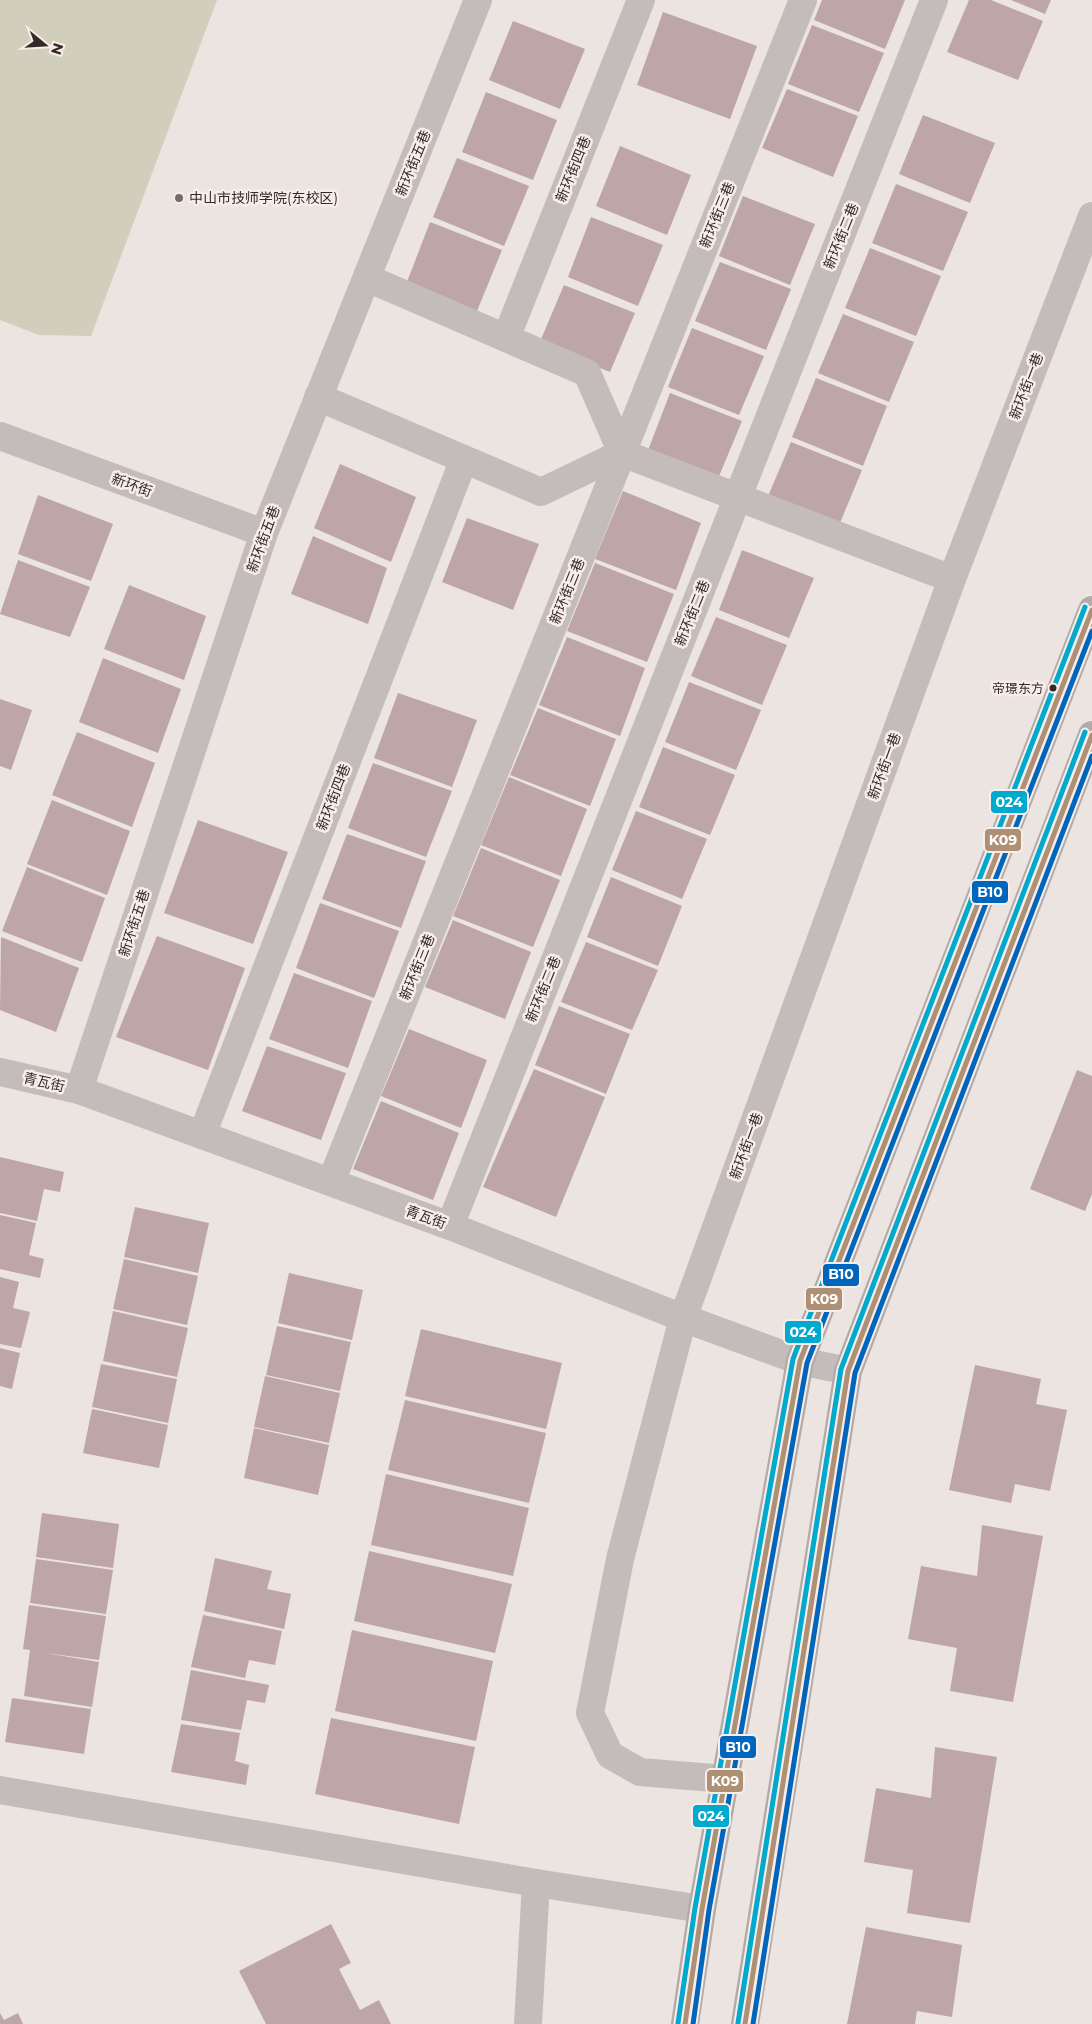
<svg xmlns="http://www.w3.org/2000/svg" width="1092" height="2024" font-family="Montserrat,'Noto Sans SC',sans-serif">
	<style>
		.green { fill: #d1cfbc }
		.building { fill: #bda6a5 }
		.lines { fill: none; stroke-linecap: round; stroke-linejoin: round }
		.minor { stroke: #c4bcba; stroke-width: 28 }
		.major { stroke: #b3aba9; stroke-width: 28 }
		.bus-1-casing { stroke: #f8ede9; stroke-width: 9 }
		.bus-2-casing { stroke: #f8ede9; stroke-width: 9 }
		.bus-3-casing { stroke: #f8ede9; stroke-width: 9 }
		.bus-1 { stroke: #ae9075; stroke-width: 5 }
		.bus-2 { stroke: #0065bd; stroke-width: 5 }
		.bus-3 { stroke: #00a9ce; stroke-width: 5 }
		.poi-dot { fill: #756a69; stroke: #f8ede9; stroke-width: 2 }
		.bus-dot { fill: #352929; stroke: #f8ede9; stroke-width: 2 }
		.labels { text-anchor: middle; stroke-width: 5; stroke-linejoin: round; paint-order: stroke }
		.bus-label { font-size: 13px; fill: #352929; stroke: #f8ede9; text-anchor: end }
		.street-label { font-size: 14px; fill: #352929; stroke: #f8ede9 }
		.poi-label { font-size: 14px; fill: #352929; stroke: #f8ede9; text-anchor: start }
		.line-badge { stroke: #f8ede9; stroke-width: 2 }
		.badge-label { font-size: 14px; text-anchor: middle; font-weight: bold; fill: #fff }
	</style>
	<rect width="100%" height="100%" fill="#ebe4e1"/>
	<!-- green -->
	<path class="green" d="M0 0H217L91 336 39 335 0 320Z"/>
	<!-- building -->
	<g class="building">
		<path d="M822 0H905L885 49 814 20Z"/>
		<path d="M969 0H991L1043 21 1018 80 947 52Z"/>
		<path d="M1011 0H1051L1045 14Z"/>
		<path d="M663 12 757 46 730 119 637 85Z"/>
		<path d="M513 21 585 49 560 109 489 80Z"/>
		<path d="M812 25 884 53 859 112 788 84Z"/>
		<path d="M787 89 858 116 833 177 762 148Z"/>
		<path d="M486 92 557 120 533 180 462 152Z"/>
		<path d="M923 115 995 143 970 203 899 174Z"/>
		<path d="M620 146 691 175 667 235 596 206Z"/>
		<path d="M457 158 529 186 504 246 433 217Z"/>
		<path d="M896 184 968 212 943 271 872 243Z"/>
		<path d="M743 196 815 224 790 285 719 256Z"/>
		<path d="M591 217 663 245 638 306 568 277Z"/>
		<path d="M430 222 502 250 477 311 407 282Z"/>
		<path d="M870 248 941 276 916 336 845 308Z"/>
		<path d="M720 262 791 289 766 350 695 321Z"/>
		<path d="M564 285 635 313 610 372 539 344Z"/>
		<path d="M843 314 914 342 889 402 818 373Z"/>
		<path d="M692 328 764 356 739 415 668 387Z"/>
		<path d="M816 378 887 406 863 466 792 437Z"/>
		<path d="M670 393 742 421 717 481 647 453Z"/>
		<path d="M791 442 862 470 837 530 766 501Z"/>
		<path d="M340 464 416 497 391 562 314 528Z"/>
		<path d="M623 491 701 523 676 590 595 559Z"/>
		<path d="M38 495 113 524 91 581 18 554Z"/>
		<path d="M467 518 539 544 513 610 442 582Z"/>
		<path d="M313 536 387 568 368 624 291 594Z"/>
		<path d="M742 550 814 578 789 638 719 610Z"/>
		<path d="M18 560 90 587 70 637 0 614Z"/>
		<path d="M595 563 674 594 647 662 567 631Z"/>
		<path d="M129 585 206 616 184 680 104 649Z"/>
		<path d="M716 617 787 645 762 705 691 676Z"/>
		<path d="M567 637 645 668 620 736 539 705Z"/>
		<path d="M103 658 181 689 158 753 79 722Z"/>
		<path d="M689 682 761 710 736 770 665 742Z"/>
		<path d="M398 693 477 720 452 787 374 758Z"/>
		<path d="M0 699 32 710 11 770 0 766Z"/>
		<path d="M538 708 616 739 590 806 510 775Z"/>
		<path d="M77 732 155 763 132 827 52 795Z"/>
		<path d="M663 747 735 775 710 835 639 807Z"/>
		<path d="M373 763 452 791 426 857 348 828Z"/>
		<path d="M509 777 587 809 561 876 481 845Z"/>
		<path d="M52 800 130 831 107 895 27 864Z"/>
		<path d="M636 811 707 839 682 899 612 870Z"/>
		<path d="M198 820 288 852 253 944 164 913Z"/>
		<path d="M347 834 426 861 401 928 322 899Z"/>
		<path d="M481 848 560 880 533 947 453 916Z"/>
		<path d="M27 867 105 898 82 962 2 931Z"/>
		<path d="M611 877 682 906 658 966 587 937Z"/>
		<path d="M320 903 399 931 374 998 296 968Z"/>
		<path d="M453 920 531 952 505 1019 425 987Z"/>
		<path d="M157 936 245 968 208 1070 116 1037Z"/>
		<path d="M1 937 79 968 56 1032 0 1010Z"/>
		<path d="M586 942 658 970 632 1030 561 1002Z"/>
		<path d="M294 973 372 1001 348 1068 269 1039Z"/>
		<path d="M559 1006 630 1034 606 1094 535 1065Z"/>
		<path d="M409 1029 487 1060 461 1128 381 1096Z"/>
		<path d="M267 1046 346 1073 321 1140 242 1111Z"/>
		<path d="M534 1069 605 1097 556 1217 483 1187Z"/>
		<path d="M1077 1070 1092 1076V1194L1085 1211 1030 1189Z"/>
		<path d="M381 1101 459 1133 433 1200 353 1169Z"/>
		<path d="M0 1157 64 1172 60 1192 44 1189 37 1221 0 1213Z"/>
		<path d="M135 1207 209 1223 198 1273 124 1257Z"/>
		<path d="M0 1215 36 1223 29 1255 44 1259 40 1278 0 1269Z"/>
		<path d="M124 1259 198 1276 187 1325 113 1309Z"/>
		<path d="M289 1273 363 1290 352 1340 278 1323Z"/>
		<path d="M0 1277 19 1282 13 1308 30 1312 21 1348 0 1344Z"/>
		<path d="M113 1311 188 1328 177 1377 103 1361Z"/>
		<path d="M277 1326 351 1342 340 1391 266 1375Z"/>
		<path d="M421 1329 562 1363 546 1429 405 1396Z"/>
		<path d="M0 1348 20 1353 12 1389 0 1386Z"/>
		<path d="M101 1364 177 1379 168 1423 92 1407Z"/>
		<path d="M975 1365 1041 1379 1036 1404 1067 1410 1050 1491 1015 1484 1011 1503 949 1490Z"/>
		<path d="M265 1376 340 1393 329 1443 254 1427Z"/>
		<path d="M405 1400 546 1433 529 1503 388 1470Z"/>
		<path d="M92 1409 168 1425 159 1468 83 1453Z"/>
		<path d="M254 1428 329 1445 318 1495 244 1478Z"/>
		<path d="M386 1474 529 1508 513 1576 371 1545Z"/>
		<path d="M42 1513 119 1524 113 1568 36 1557Z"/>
		<path d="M982 1525 1043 1536 1013 1702 950 1691 957 1648 908 1639 921 1566 977 1576Z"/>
		<path d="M369 1551 512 1584 495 1653 354 1621Z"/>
		<path d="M215 1558 272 1571 267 1589 291 1594 284 1629 204 1611Z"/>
		<path d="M36 1559 113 1570 106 1614 30 1603Z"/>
		<path d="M29 1605 106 1616 99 1660 45 1653 99 1662 92 1707 24 1696 30 1650 23 1649Z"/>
		<path d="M203 1615 282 1631 275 1665 249 1660 245 1678 191 1667Z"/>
		<path d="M352 1630 493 1661 476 1741 335 1711Z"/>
		<path d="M191 1670 269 1685 265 1703 247 1700 241 1730 181 1720Z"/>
		<path d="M12 1698 91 1709 84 1754 5 1742Z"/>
		<path d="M331 1718 475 1747 459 1824 315 1794Z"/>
		<path d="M181 1724 240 1733 235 1761 249 1765 246 1785 171 1772Z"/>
		<path d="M935 1747 997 1757 970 1923 907 1913 913 1870 864 1862 876 1788 931 1798Z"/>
		<path d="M331 1924 351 1963 339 1969 360 2010 379 2000 391 2024H266L239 1971Z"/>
		<path d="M866 1927 962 1945 952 2017 917 2011 915 2024H847Z"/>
		<path d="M0 2013 4 2020 18 2013 23 2024H0Z"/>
	</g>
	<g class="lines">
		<!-- minor -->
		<g class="minor">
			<path d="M367 278 587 373 622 453 952 579"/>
			<path d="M506 338 641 0"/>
			<path d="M318 397 541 492 622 453"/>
			<path d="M0 436 264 533"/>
			<path d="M0 1072 79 1090 450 1226 683 1318 800 1361 848 1371"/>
			<path d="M79 1090 264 533 478 0"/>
			<path d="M202 1135 464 459"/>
			<path d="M331 1182 803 0"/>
			<path d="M450 1226 934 0"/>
			<path d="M726 1779 640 1772 610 1755 590 1713 620 1559 683 1318 952 579 1092 216"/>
			<path d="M0 1790 536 1883 702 1909"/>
			<path d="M528 2024 536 1883"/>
		</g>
		<!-- major -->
		<g class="major">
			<path d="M685 2024 702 1909 800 1361 1092 610"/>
			<path d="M745 2024 848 1371 1092 735"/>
		</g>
		<!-- bus-1 casing -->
		<g class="bus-1-casing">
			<g id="bus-1">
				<path d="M685 2024 702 1909 800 1361 1092 610"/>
				<path d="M745 2024 848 1371 1092 735"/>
			</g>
		</g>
		<!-- bus-2 casing -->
		<g class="bus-2-casing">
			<g id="bus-2">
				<path d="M693 2024 709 1910 807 1363 1092 631"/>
				<path d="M753 2024 855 1373 1092 756"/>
			</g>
		</g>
		<!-- bus-3 casing -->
		<g class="bus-3-casing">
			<g id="bus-3">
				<path d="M678 2023 695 1908 793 1359 1085 607"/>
				<path d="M738 2023 841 1369 1085 732"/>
			</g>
		</g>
		<!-- bus-1 -->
		<use href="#bus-1" class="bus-1"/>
		<!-- bus-2 -->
		<use href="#bus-2" class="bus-2"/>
		<!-- bus-3 -->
		<use href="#bus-3" class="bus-3"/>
	</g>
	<!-- markers -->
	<circle class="poi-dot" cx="179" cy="198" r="5"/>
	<circle class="bus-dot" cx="1053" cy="688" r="4.5"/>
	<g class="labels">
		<!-- bus labels -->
		<g class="bus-label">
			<text x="1044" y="693">帝璟东方</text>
		</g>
		<!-- street labels -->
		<g class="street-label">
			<text transform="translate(413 163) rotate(-68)" y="5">新环街五巷</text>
			<text transform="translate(573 169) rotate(-68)" y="5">新环街四巷</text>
			<text transform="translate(717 215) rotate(-68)" y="5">新环街三巷</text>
			<text transform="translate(841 236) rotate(-68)" y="5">新环街二巷</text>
			<text transform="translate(1026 386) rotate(-69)" y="5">新环街一巷</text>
			<text transform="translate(132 485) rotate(20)" y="5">新环街</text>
			<text transform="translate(263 539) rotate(-70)" y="5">新环街五巷</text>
			<text transform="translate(567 591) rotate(-68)" y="5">新环街三巷</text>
			<text transform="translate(692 613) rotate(-68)" y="5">新环街二巷</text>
			<text transform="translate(884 766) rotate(-70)" y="5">新环街一巷</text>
			<text transform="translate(333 797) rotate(-69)" y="5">新环街四巷</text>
			<text transform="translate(134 923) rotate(-72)" y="5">新环街五巷</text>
			<text transform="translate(417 967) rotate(-68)" y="5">新环街三巷</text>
			<text transform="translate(543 989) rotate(-68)" y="5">新环街二巷</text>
			<text transform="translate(44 1082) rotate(13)" y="5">青瓦街</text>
			<text transform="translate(746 1146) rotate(-70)" y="5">新环街一巷</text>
			<text transform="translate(426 1217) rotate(20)" y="5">青瓦街</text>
		</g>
		<!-- poi labels -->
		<g class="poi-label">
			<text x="189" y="203">中山市技师学院(东校区)</text>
		</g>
	</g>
	<g class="line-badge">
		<rect x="990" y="790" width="38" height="24" rx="5" fill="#00a9ce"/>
		<rect x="984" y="828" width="38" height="24" rx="5" fill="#ae9075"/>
		<rect x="971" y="880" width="38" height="24" rx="5" fill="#0065bd"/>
		<rect x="822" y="1263" width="38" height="24" rx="5" fill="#0065bd"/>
		<rect x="805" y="1287" width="38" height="24" rx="5" fill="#ae9075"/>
		<rect x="784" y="1320" width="38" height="24" rx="5" fill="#00a9ce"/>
		<rect x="719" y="1735" width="38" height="24" rx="5" fill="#0065bd"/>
		<rect x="706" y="1769" width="38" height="24" rx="5" fill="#ae9075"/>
		<rect x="692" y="1804" width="38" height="24" rx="5" fill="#00a9ce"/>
	</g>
	<g class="badge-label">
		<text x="1009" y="807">024</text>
		<text x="1003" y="845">K09</text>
		<text x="990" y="897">B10</text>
		<text x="841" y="1279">B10</text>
		<text x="824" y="1304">K09</text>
		<text x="803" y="1337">024</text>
		<text x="738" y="1752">B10</text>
		<text x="725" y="1786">K09</text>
		<text x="711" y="1821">024</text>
	</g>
	<!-- north arrow -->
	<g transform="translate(45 45) rotate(108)" stroke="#f8ede9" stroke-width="4" paint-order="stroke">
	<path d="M0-4L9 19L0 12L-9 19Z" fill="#352929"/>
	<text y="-8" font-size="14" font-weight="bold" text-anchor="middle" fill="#352929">N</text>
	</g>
</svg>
